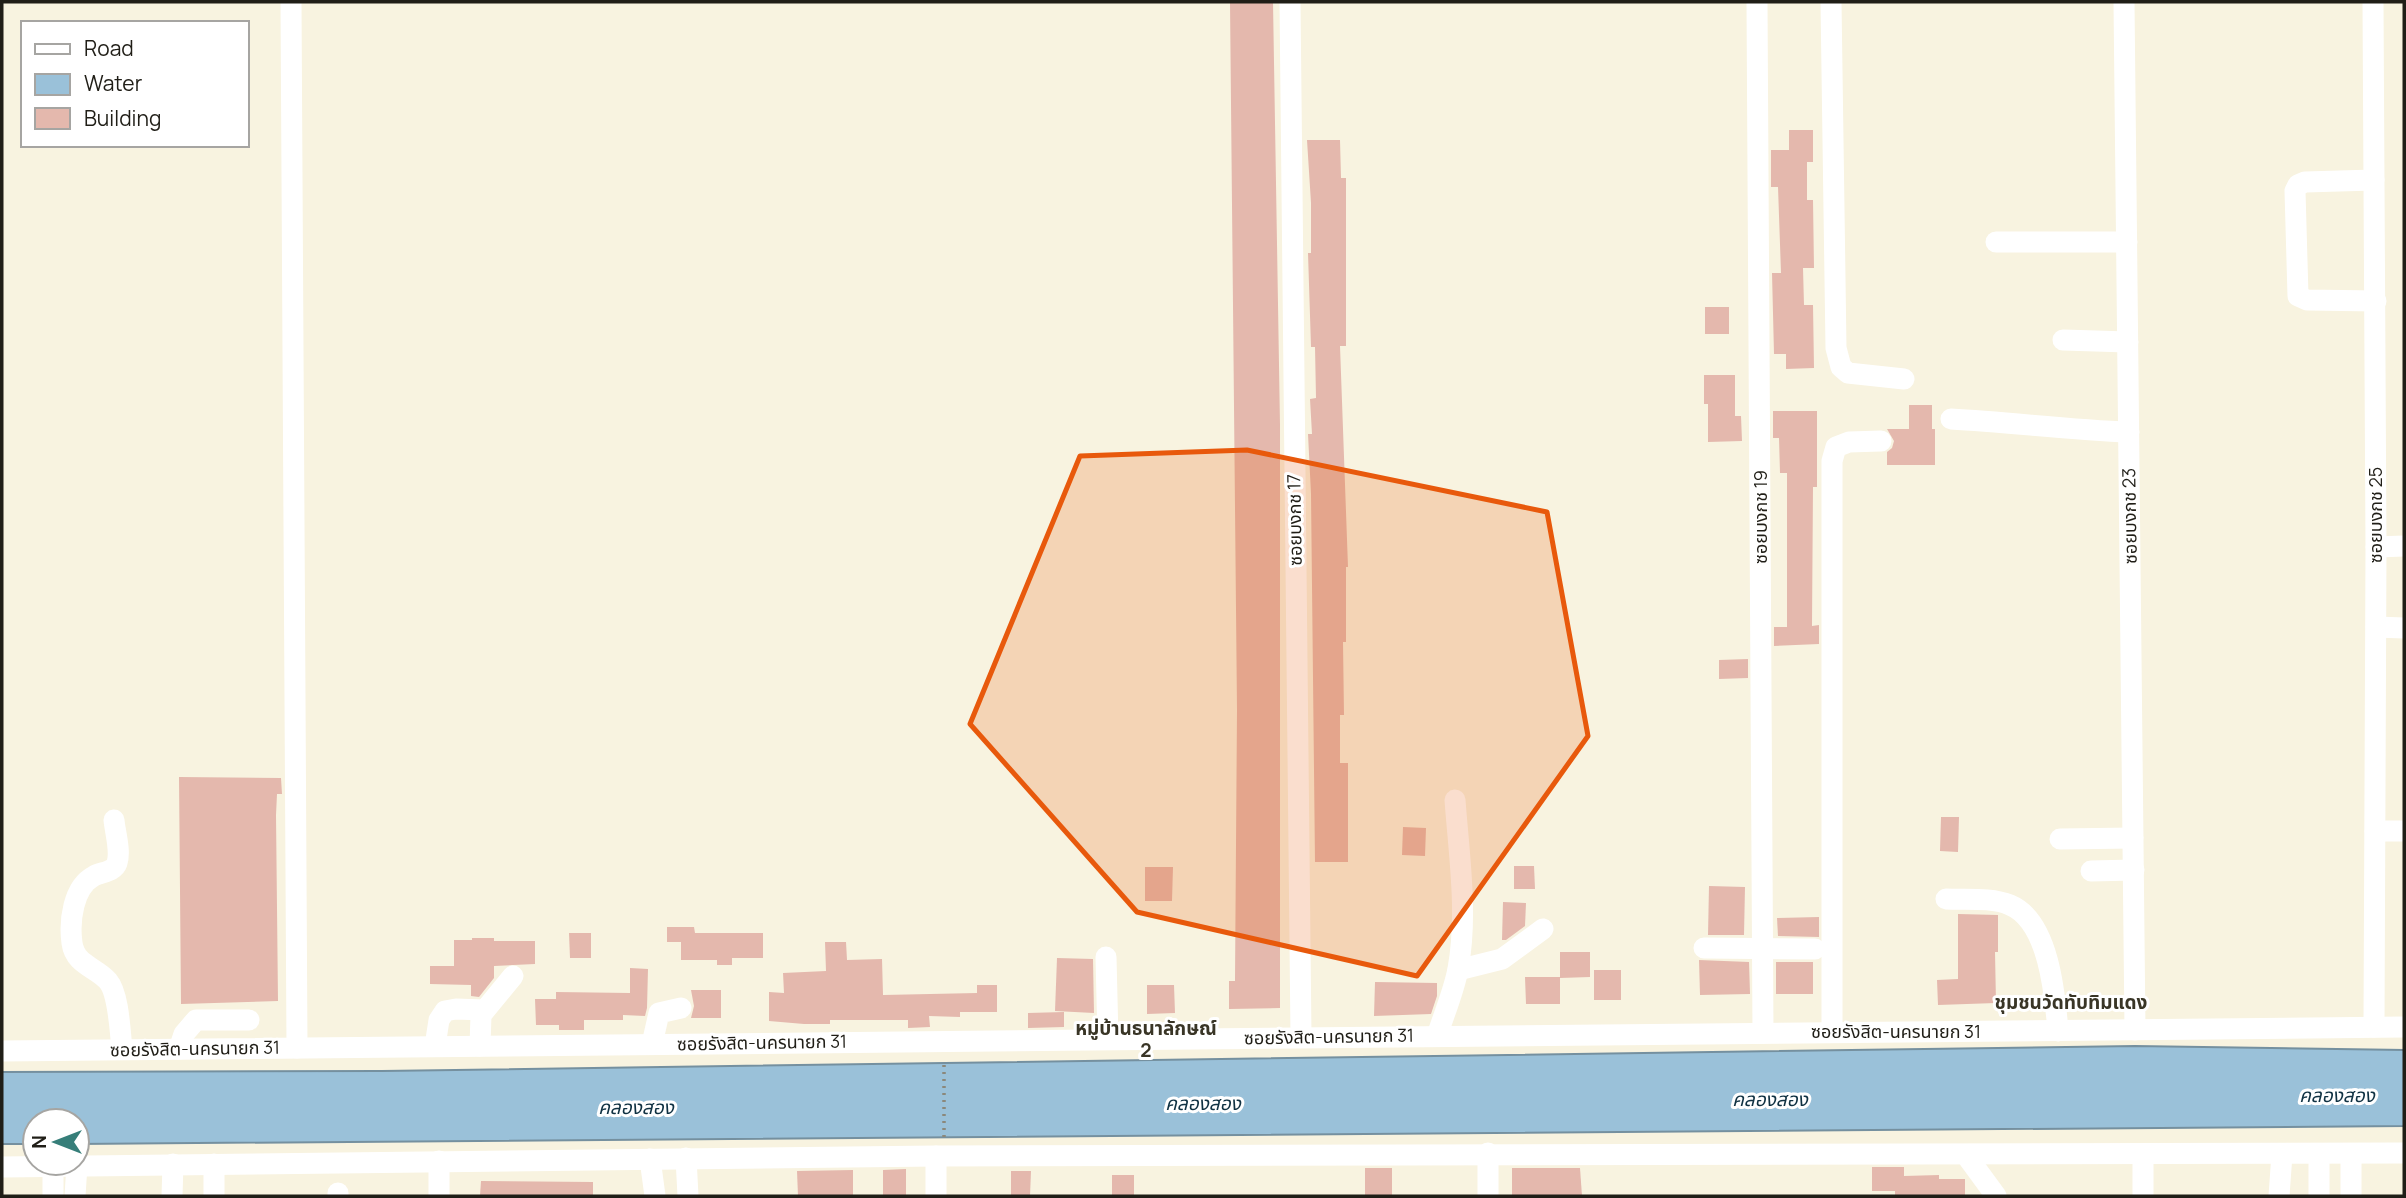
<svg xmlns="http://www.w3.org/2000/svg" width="2406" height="1198" font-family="Manrope,'Noto Sans Thai',sans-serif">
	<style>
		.water { fill: #9ac1d9; stroke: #75909f; stroke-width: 2 }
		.building { fill: #e4b8ad }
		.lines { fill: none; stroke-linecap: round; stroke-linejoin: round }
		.path { stroke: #8b887b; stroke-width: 3.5; stroke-dasharray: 2 5; stroke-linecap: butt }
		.minor { stroke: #fff; stroke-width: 21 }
		.marked { fill: #e8590c; fill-opacity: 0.2; stroke: #e8590c; stroke-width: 5; stroke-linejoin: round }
		.labels { text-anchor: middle; stroke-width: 6; stroke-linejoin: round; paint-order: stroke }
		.street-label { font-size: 18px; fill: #201e17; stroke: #fff }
		.neighbourhood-label { font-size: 19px; font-weight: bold; fill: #393526; stroke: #fff }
		.water-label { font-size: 19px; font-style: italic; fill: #0f3142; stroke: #fff }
	</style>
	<rect width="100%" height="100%" fill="#f8f3e0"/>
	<!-- water -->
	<path class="water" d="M2135 1046 2404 1050V1126L77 1144V1121H35V1144H2V1072L382 1071Z"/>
	<!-- building -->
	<g class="building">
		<path d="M1230 2H1273L1280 425V1008L1229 1009V981H1235L1237 710Z"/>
		<path d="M1789 130H1813V162H1807V200H1813L1814 268H1803L1804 305H1813L1814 368 1786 369V354H1774L1772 273H1781L1778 187H1771V150H1789Z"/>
		<path d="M1307 140H1340L1341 178H1346V346H1340L1348 567H1346V642H1343L1344 715H1340V763H1348V862H1315L1311 494 1308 434H1312L1310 399 1316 398 1315 347H1311L1308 253H1311V203Z"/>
		<rect x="1705" y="307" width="24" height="27"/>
		<path d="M1704 375H1735V416H1741L1742 441 1708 442V404H1704Z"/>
		<path d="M1909 405H1932V429H1935V465H1887V452L1892 448 1894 441 1887 429H1909Z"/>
		<path d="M1773 411H1817V487H1813L1812 626 1819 625V644L1774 646V627H1787V473H1780L1779 438H1773Z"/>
		<path d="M1748 659V678L1719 679V660Z"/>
		<path d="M179 777 281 778 282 794H277L276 815 278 1001 181 1004Z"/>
		<path d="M1941 817H1959L1958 852 1940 851Z"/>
		<path d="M1403 827 1426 828 1425 856 1402 855Z"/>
		<path d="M1514 866H1534L1535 889H1514Z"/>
		<path d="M1145 867H1173L1172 901H1145Z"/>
		<path d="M1709 886 1745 887 1744 935H1708Z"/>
		<path d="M1503 902 1526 903 1525 926 1506 940H1502Z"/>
		<path d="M1958 914 1998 915V952H1995L1996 1003 1938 1005 1937 980 1958 979Z"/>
		<path d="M1819 917V937L1778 936 1777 918Z"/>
		<path d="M667 927H694L695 933H763V958H732V965H717V960H681V942H667Z"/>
		<path d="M569 933H591V958H570Z"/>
		<path d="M472 938H494V941H535V964L494 966V978L479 997 471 996V985L430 984V966H454V940H472Z"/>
		<path d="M825 942H846L847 960 882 959 883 995 977 993V985H997V1012H960V1017L929 1016 930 1027 908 1028V1020H830V1024H804L769 1021V992L784 993 783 973 826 971Z"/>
		<path d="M1560 952H1590V977L1560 978V1004H1526L1525 977H1560Z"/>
		<path d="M1057 958 1093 959 1094 1013 1055 1011Z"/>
		<path d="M1699 960 1749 962 1750 994 1700 995Z"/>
		<rect x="1776" y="962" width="37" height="32"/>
		<path d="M630 968 648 969 647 1008 645 1016 623 1015V1020H584V1030H559V1025H536L535 999H556V992L630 993Z"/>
		<rect x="1594" y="970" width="27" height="30"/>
		<path d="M1375 982 1437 983V996L1431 1014 1374 1016Z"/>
		<path d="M1147 985H1174L1175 1013 1147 1014Z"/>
		<path d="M691 990H721V1018H691L694 1006Z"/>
		<path d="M1064 1012V1027L1028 1028V1013Z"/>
		<path d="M1872 1167H1904V1176L1939 1175V1179H1965V1196H1895V1191H1872Z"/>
		<rect x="1365" y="1168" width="27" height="28"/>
		<path d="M1512 1168H1580L1582 1196H1512Z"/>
		<path d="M906 1169V1196H883V1170Z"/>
		<path d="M853 1170V1196H798L797 1171Z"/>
		<path d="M1011 1171H1031L1030 1196H1011Z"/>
		<rect x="1112" y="1175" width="22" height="21"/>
		<path d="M481 1181 593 1182V1196H480Z"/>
	</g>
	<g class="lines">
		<!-- path -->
		<path class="path" d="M944 1137V1061"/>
		<!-- minor -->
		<g class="minor">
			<path d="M291 2 297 1048"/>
			<path d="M1290 2 1301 1037"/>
			<path d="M1757 2 1763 1033"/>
			<path d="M1831 2 1836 348 1841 367 1848 373 1904 379"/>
			<path d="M2124 2 2135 1030"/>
			<path d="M2373 2 2376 547 2374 1027"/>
			<path d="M2374 180 2305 182 2298 185 2295 191 2298 296 2307 300 2376 301"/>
			<path d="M1996 242H2127"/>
			<path d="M2063 340 2128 342"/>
			<path d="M1951 419C2010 422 2069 430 2129 432"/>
			<path d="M2376 547 2404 546"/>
			<path d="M2376 627 2404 628"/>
			<path d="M114 820C115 832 121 851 117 863 114 872 101 872 94 876 73 887 69 921 72 943 75 965 96 967 108 981 119 994 120 1032 122 1049"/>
			<path d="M2375 831H2404"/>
			<path d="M2060 839 2133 838"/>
			<path d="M2091 871 2134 870"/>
			<path d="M1946 899C1966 900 1991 897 2010 905 2049 921 2055 995 2058 1031"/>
			<path d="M1704 948 1815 949"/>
			<path d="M1106 957 1108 1039"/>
			<path d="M1458 970 1502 959 1543 929"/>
			<path d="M1832 1032V461L1836 447 1849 442 1881 441"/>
			<path d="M1437 1036C1444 1014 1454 991 1458 969 1468 914 1459 855 1455 800"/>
			<path d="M652 1044 659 1013 681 1008"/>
			<path d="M435 1046 439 1020 445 1011 456 1009 484 1010"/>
			<path d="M480 1046 481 1015 513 976"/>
			<path d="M179 1049 184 1034 196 1020H249"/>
			<path d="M2 1051 2404 1027"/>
			<path d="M1488 1153V1196"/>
			<path d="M2319 1154V1196"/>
			<path d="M2351 1154V1196"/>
			<path d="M1966 1155 1996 1196"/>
			<path d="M686 1158 688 1196"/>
			<path d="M650 1159 655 1196"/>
			<path d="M439 1161V1196"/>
			<path d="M2 1167 936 1156 2404 1153"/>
			<path d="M338 1193V1196"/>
			<path d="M53 1196V1165"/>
			<path d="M75 1196 77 1165"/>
			<path d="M172 1196 173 1164"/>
			<path d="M214 1196V1164"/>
			<path d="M936 1196V1156"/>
			<path d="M2143 1196V1155"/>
			<path d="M2279 1196 2282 1154"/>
		</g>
	</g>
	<!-- marked area -->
	<path class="marked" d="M1247 450 1547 512 1588 736 1417 976 1137 912 970 724 1080 456Z"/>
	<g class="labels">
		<!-- street labels -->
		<g class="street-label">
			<text transform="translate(2376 515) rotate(-90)" y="6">ซอยบงกช 25</text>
			<text transform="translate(2130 516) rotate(-91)" y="6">ซอยบงกช 23</text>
			<text transform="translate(1761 517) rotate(-90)" y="6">ซอยบงกช 19</text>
			<text transform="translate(1295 520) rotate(-91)" y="6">ซอยบงกช 17</text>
			<text x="1896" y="1038">ซอยรังสิต-นครนายก 31</text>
			<text transform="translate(1329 1037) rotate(-1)" y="6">ซอยรังสิต-นครนายก 31</text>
			<text transform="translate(762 1043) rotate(-1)" y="6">ซอยรังสิต-นครนายก 31</text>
			<text transform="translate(195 1049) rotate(-1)" y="6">ซอยรังสิต-นครนายก 31</text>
		</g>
		<!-- neighbourhood labels -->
		<g class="neighbourhood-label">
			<text x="2071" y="1009">ชุมชนวัดทับทิมแดง</text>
			<text x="1146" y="1035">หมู่บ้านธนาลักษณ์<tspan x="1146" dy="22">2</tspan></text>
		</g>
		<!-- water labels -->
		<g class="water-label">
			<text x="2337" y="1102">คลองสอง</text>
			<text x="1770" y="1106">คลองสอง</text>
			<text x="1203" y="1110">คลองสอง</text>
			<text x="636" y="1114">คลองสอง</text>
		</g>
	</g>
	<!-- border -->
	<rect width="2406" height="1198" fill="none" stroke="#201e17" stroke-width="7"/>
	<!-- legend -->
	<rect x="21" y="21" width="228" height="126" fill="#ffffff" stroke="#a6a5a2" stroke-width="2"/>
	<rect x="35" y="44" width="35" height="10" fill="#ffffff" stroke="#a6a5a2" stroke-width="2"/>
	<text x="84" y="56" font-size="21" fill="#201e17">Road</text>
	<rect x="35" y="74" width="35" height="21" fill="#9ac1d9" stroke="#a6a5a2" stroke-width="2"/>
	<text x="84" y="91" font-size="21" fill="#201e17">Water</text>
	<rect x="35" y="108" width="35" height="21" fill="#e4b8ad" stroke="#a6a5a2" stroke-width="2"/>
	<text x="84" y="126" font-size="21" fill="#201e17">Building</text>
	<!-- north arrow -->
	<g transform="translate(56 1142) rotate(270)"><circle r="33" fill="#ffffff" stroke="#a6a5a2" stroke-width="2"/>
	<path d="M0-5L12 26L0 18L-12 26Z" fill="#367e79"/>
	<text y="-10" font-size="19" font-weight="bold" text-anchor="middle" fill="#201e17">N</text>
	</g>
</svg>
